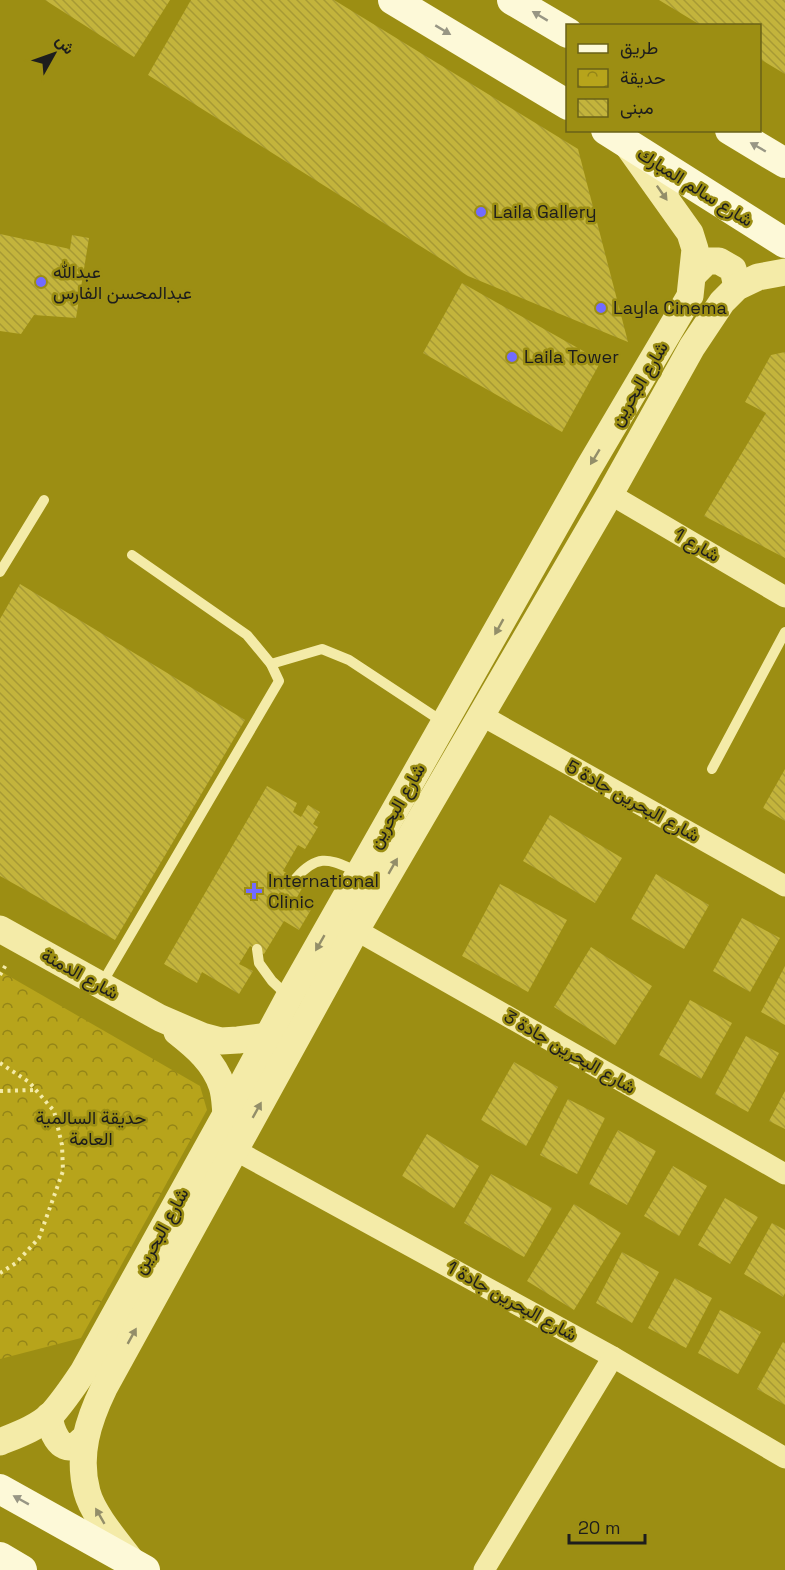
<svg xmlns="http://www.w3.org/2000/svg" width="785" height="1570" font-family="'Space Grotesk',Vazirmatn,sans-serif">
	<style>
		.park { fill: url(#park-crowns) }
		.building { fill: url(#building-back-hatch) }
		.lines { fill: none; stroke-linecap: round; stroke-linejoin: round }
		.path { stroke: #f4eba8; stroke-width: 4; stroke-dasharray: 3 4.5; stroke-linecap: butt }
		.service { stroke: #f4eba8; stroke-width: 10 }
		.minor { stroke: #f4eba8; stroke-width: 21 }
		.tertiary { stroke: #f4eba8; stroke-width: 27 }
		.secondary { stroke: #fdf9d8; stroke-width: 30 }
		.oneway { fill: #989684 }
		.oneway2 { fill: #938e69 }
		.poi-dot { fill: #726bff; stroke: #9c8e13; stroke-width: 2 }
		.labels { text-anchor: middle; stroke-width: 5; stroke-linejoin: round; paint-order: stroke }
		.street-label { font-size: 18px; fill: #1d1d1d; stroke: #9c8e13 }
		.poi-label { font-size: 18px; fill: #1d1d1d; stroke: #9c8e13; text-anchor: start }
		.park-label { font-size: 18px; fill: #1d1d1b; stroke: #9c8e13 }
	</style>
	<defs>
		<pattern id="park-crowns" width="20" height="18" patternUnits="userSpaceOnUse" patternTransform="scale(1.5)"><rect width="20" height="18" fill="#b7a41b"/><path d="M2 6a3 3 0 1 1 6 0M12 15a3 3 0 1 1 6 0" fill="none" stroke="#948517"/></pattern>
		<pattern id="building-back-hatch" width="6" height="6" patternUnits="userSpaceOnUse" patternTransform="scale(1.5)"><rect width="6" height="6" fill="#c3b43c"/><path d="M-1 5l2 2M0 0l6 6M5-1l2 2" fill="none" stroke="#a79a34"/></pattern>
	</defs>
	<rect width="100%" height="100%" fill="#9c8e13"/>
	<!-- park -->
	<path class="park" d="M0 971 200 1086 207 1110 81 1338 0 1359Z"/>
	<!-- building -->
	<g class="building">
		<path d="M45 0H170L134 57Z"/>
		<path d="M191 0H334L578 149 628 342 468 276 148 75Z"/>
		<path d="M659 0H785V74L760 59V26H702Z"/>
		<path d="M0 234 70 249 72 235 89 238 76 318 34 315 21 334 0 331Z"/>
		<path d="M462 283 601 361 562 432 423 353Z"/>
		<path d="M785 352V558L704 516 766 413 745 402 771 355Z"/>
		<path d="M20 584 245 720 115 940 0 876V619Z"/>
		<path d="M785 769V821L763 808Z"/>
		<path d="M267 786 297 803 293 812 301 817 308 805 320 812 313 824 318 827 305 849 298 845 283 871 305 883 296 899 312 908 299 930 284 921 264 954 250 946 239 964 253 971 239 994 202 972 197 983 164 964Z"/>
		<path d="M550 815 622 858 595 903 523 861Z"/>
		<path d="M656 874 709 905 684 949 631 919Z"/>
		<path d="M500 884 567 920 528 992 462 956Z"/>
		<path d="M742 918 780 938 750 992 713 971Z"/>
		<path d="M591 947 652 986 615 1045 554 1007Z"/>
		<path d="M785 966V1025L761 1012Z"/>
		<path d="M690 1000 732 1023 701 1079 659 1055Z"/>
		<path d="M746 1036 779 1053 748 1112 715 1094Z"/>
		<path d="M514 1062 558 1087 526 1146 481 1120Z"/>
		<path d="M785 1091V1129L769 1121Z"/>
		<path d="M568 1099 605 1118 577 1174 540 1155Z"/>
		<path d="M618 1130 656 1151 627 1205 589 1184Z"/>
		<path d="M427 1134 479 1166 454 1208 402 1176Z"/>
		<path d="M673 1166 707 1186 679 1236 644 1216Z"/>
		<path d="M491 1174 552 1208 524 1257 464 1223Z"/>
		<path d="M725 1198 758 1217 730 1264 698 1245Z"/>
		<path d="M574 1204 621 1233 574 1310 527 1281Z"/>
		<path d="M772 1223 785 1230V1293L783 1297 744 1274Z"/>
		<path d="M622 1252 659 1272 632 1323 596 1303Z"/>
		<path d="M675 1278 712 1298 686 1348 648 1328Z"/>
		<path d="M720 1310 761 1332 738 1374 698 1353Z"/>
		<path d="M783 1342 785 1343V1405L757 1389Z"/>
	</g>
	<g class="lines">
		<!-- path -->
		<g class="path">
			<path d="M0 975 7 963"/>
			<path d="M0 1063 29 1082 54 1111 62 1145 63 1171 39 1238 16 1263 0 1273"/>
			<path d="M0 1091 35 1090"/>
		</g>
		<!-- service -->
		<g class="service">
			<path d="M0 572 44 500"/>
			<path d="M271 664 322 649 349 660 443 722"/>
			<path d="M712 769 785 632"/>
			<path d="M296 878C320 851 331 861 360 872"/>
			<path d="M257 949 259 963 272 981 289 997"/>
			<path d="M101 985 279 681 271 664 247 635 132 555"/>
		</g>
		<!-- minor -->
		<g class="minor">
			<path d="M610 494 785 597"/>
			<path d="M481 715 785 886"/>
			<path d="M356 930 785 1174"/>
			<path d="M235 1150 613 1357 785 1458"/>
			<path d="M484 1570 613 1357"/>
		</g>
		<!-- tertiary -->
		<g class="tertiary">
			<path d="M693 275 707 261H719L733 269 737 287"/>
			<path d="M0 929 160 1018 202 1036 221 1041 238 1040 269 1036"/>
			<path d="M177 1032C196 1047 214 1062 222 1086 225 1095 225 1105 226 1114"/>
			<path d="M49 1416C51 1429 59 1454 76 1445 80 1443 82 1440 85 1438"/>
			<path d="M0 1442C17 1435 37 1428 51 1415 63 1402 73 1387 83 1372L226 1114 289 997 588 469 690 296 695 249 690 233 628 146"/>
			<path d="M133 1563C119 1544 93 1515 87 1492 77 1455 88 1421 104 1388L356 930 610 494 692 347 722 302 737 287 758 277 785 272"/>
		</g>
		<!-- secondary -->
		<g class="secondary">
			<path d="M393 0 568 105"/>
			<path d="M512 0 568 33"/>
			<path d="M606 130 785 243"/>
			<path d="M730 130 785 163"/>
			<path d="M0 1489 145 1570"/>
			<path d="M0 1557 22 1570"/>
		</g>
	</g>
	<!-- one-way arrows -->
	<defs><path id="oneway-solid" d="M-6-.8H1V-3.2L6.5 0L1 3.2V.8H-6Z" transform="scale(1.5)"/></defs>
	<g class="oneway">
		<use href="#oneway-solid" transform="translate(540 16) rotate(-149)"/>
		<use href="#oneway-solid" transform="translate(443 30) rotate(31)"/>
		<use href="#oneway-solid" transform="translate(758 147) rotate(-150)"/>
		<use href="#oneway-solid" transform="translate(21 1500) rotate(-151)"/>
	</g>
	<g class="oneway2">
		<use href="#oneway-solid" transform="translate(662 193) rotate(55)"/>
		<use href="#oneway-solid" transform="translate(595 457) rotate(121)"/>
		<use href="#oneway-solid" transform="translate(499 627) rotate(119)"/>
		<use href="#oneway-solid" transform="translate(393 866) rotate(-60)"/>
		<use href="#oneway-solid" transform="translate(320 943) rotate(120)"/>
		<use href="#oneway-solid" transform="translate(257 1110) rotate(-61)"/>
		<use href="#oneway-solid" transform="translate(132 1336) rotate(-61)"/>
		<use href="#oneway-solid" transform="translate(100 1516) rotate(-120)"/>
	</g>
	<!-- markers -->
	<g class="poi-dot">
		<circle cx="481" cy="212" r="6"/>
		<circle cx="41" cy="282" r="6"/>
		<circle cx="601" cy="308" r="6"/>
		<circle cx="512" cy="357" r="6"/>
		<path d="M251 882h6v6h6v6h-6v6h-6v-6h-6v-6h6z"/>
	</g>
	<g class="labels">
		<!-- street labels -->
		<g class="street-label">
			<text transform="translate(695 187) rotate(32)" y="6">شارع سالم المبارك</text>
			<text transform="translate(639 384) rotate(-59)" y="6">شارع البحرين</text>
			<text transform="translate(697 545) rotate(30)" y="6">شارع 1</text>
			<text transform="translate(633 801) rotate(29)" y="6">شارع البحرين جادة 5</text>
			<text transform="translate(397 806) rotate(-60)" y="6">شارع البحرين</text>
			<text transform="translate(80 974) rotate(29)" y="6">شارع الدمنة</text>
			<text transform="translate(570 1052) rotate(30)" y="6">شارع البحرين جادة 3</text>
			<text transform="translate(161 1231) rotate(-61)" y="6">شارع البحرين</text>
			<text transform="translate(512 1301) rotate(29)" y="6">شارع البحرين جادة 1</text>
		</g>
		<!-- poi labels -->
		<g class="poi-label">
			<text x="493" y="218">Laila Gallery</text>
			<text x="53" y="278">عبدالله<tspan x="53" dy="21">عبدالمحسن الفارس</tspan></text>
			<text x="613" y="314">Layla Cinema</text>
			<text x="524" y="363">Laila Tower</text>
			<text x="268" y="887">International<tspan x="268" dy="21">Clinic</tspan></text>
		</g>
		<!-- park labels -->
		<g class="park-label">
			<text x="91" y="1124">حديقة السالمية<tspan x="91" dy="21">العامة</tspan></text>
		</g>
	</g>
	<!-- legend -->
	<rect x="566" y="24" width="195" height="108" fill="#9c8e13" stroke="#696117" stroke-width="1.5"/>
	<rect x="578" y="44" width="30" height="9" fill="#fdf9d8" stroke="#696117" stroke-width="1.5"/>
	<text x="620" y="54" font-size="18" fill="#1d1d1d">طريق</text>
	<rect x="578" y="69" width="30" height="18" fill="url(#park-crowns)" stroke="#696117" stroke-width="1.5"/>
	<text x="620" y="84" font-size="18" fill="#1d1d1d">حديقة</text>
	<rect x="578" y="99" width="30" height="18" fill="url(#building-back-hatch)" stroke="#696117" stroke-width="1.5"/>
	<text x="620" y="114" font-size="18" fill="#1d1d1d">مبنى</text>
	<!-- north arrow -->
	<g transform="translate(54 54) rotate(50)" stroke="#9c8e13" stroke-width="4.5" paint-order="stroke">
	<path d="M0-4.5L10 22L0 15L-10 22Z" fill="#1d1d1d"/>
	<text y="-9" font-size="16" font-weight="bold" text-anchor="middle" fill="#1d1d1d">ش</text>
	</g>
	<!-- scale -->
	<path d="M569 1534v9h76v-9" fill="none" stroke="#1d1d1d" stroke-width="3"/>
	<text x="578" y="1534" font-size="18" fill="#1d1d1d" stroke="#9c8e13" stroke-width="4.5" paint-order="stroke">20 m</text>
</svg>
